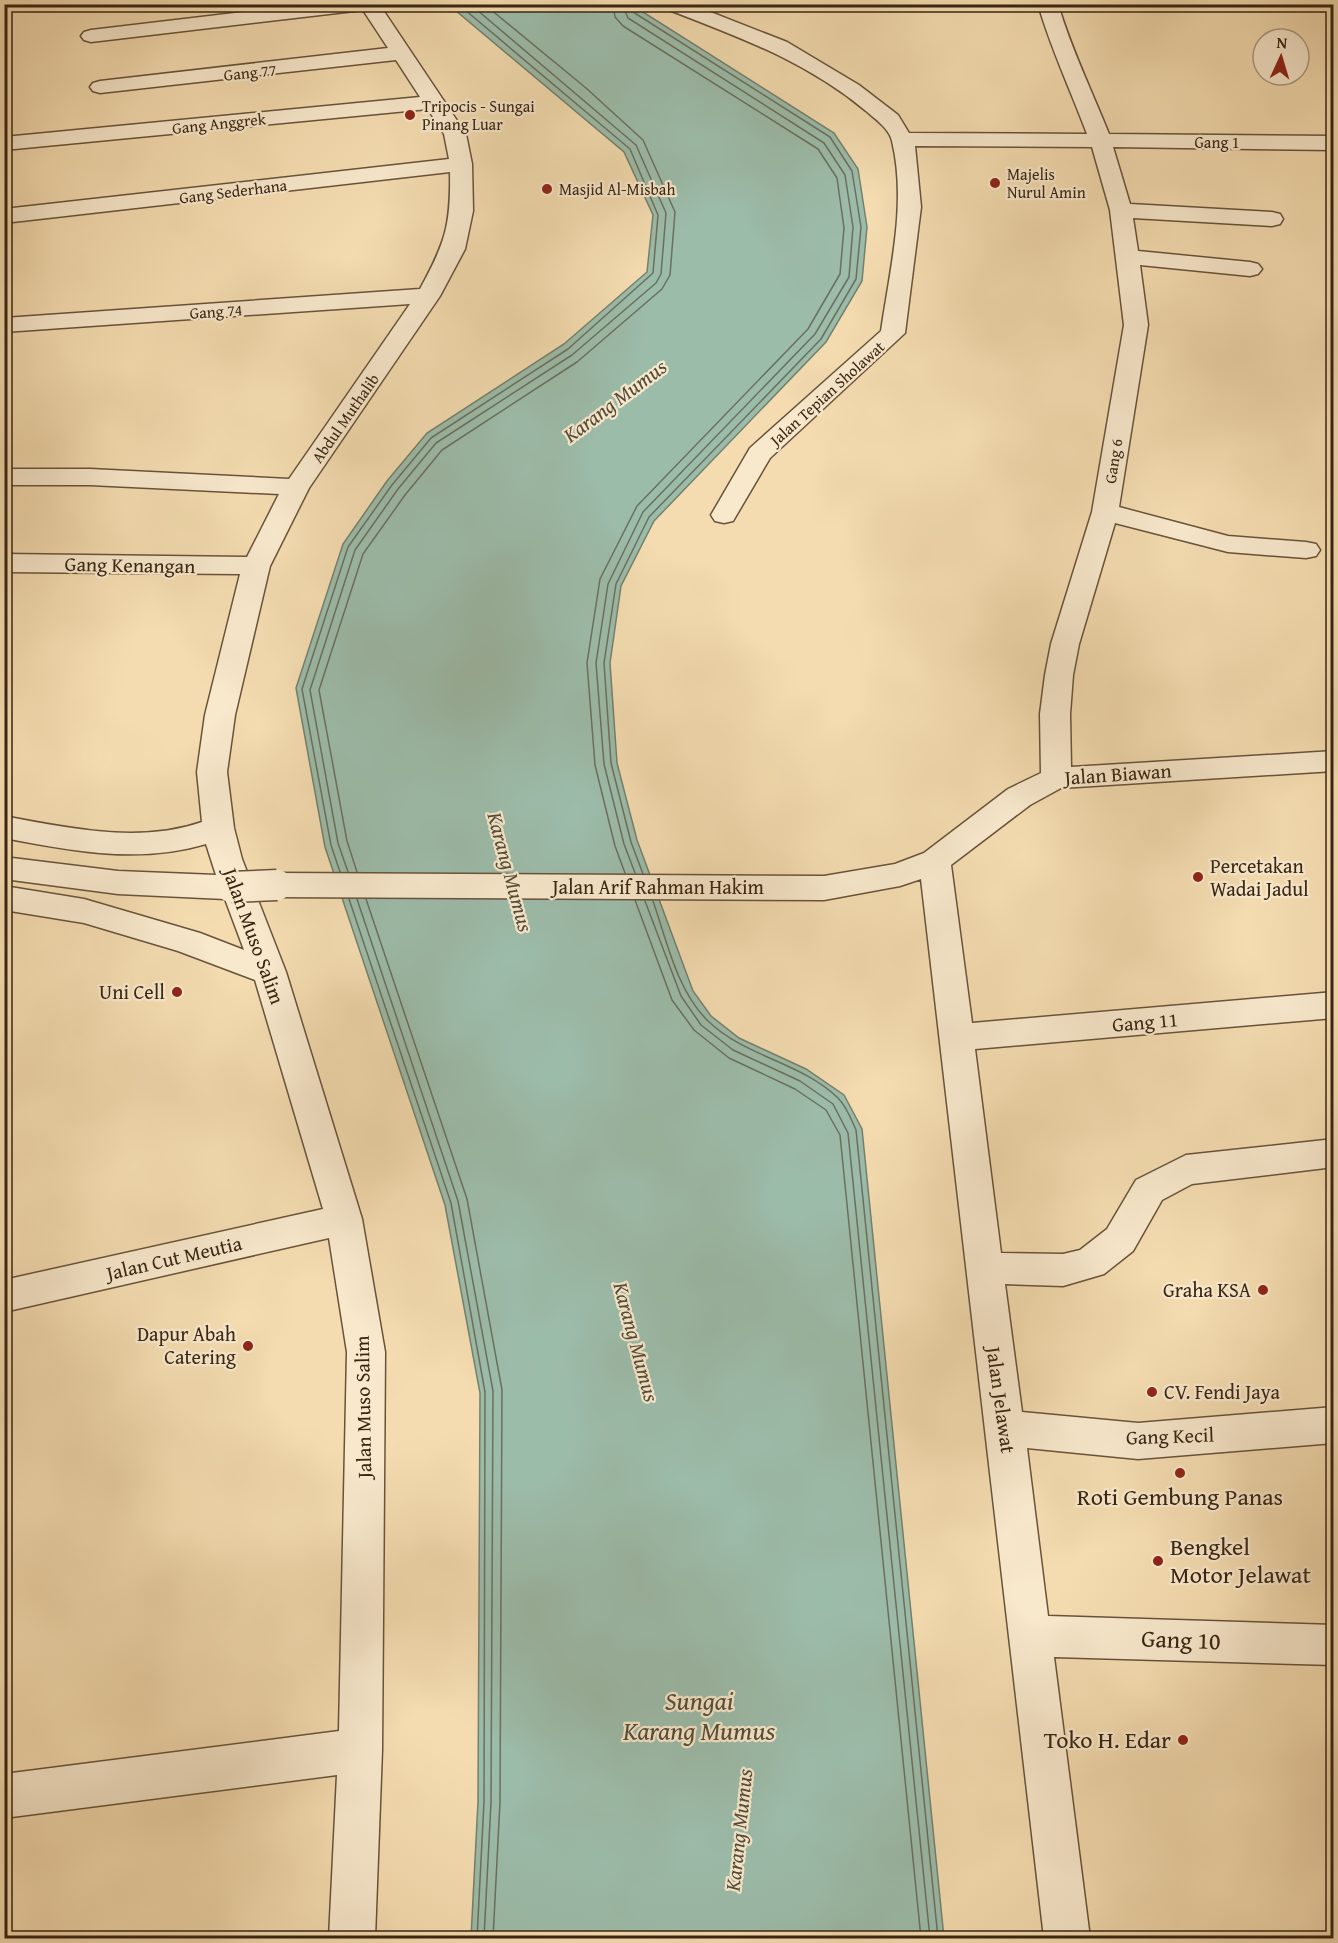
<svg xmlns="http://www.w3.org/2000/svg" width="1338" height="1943" font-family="'Gentium Book Plus',serif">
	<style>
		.water { fill: #9cbcaa; stroke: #74806e; stroke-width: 1.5 }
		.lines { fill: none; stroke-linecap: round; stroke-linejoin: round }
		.shore { stroke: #6a705e; stroke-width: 1.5 }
		.minor-casing { stroke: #68533a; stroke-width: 3 }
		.minor { fill: #f8e8cc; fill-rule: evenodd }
		.minor-bridge-casing { stroke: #68533a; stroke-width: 33; stroke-linecap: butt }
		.minor-bridge { stroke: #f8e8cc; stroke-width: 30 }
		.poi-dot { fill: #8f2418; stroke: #f8e8cc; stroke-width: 2 }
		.labels { text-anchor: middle; stroke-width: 4.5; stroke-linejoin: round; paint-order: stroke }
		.far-street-label { font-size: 16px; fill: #392513; stroke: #f8e8cc }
		.far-poi-label { font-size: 16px; fill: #392513; stroke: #f8e8cc; text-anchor: start }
		.street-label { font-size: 20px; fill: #392513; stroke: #f8e8cc }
		.poi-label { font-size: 20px; fill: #392513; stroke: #f8e8cc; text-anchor: end }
		.water-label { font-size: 21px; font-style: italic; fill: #524b39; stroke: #f8e8cc }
		.near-poi-label { font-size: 24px; fill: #392513; stroke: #f8e8cc }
		.near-street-label { font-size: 24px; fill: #392513; stroke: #f8e8cc }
		.near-water-label { font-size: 26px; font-style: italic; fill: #524b39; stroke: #f8e8cc }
	</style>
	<rect width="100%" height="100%" fill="#f4dcb0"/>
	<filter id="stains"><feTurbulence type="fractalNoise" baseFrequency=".00333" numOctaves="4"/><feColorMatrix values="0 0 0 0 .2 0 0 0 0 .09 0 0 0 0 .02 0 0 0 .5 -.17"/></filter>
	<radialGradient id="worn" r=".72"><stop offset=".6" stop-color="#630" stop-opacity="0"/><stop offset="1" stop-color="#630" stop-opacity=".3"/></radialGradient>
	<!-- water -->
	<path class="water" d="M449 5H632L834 133 858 169 867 227 862 281 826 342 654 521 621 586 610 663 617 763 637 840 693 991 711 1016 739 1038 806 1069 844 1095 862 1129 944 1938H471L478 1802 480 1393 445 1205 325 847 296 688 343 544 387 481 427 433 564 344 647 272 653 215 624 152Z"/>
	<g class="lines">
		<!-- shore -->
		<g class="shore">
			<path d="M613 4 615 17 623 26 818 149 837 178 844 228 840 274 808 329 637 506 600 579 587 663 595 765 615 846 625 873"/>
			<path d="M622 4 628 18 824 143 845 175 853 227 849 277 815 334 643 512 608 584 596 663 604 764 624 844 635 873"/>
			<path d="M630 4 633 12 830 137 852 171 861 227 856 279 821 339 649 517 616 584 604 663 611 763 631 842 643 874"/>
			<path d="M340 872 331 845 302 689 348 547 392 485 431 438 568 349 653 273 658 215 630 149 458 4"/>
			<path d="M348 872 338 843 310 690 355 550 398 489 436 443 572 355 656 283 661 274 666 213 636 145 470 4"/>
			<path d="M357 872 347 841 319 690 363 554 405 495 442 450 577 362 662 289 670 275 675 212 643 140 586 88 484 4"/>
			<path d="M349 899 451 1203 485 1392 484 1802 477 1938"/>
			<path d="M357 899 458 1201 493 1391 491 1802 484 1938"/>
			<path d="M366 899 467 1199 502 1390 500 1802 493 1938"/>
			<path d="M635 900 672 1000 694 1030 729 1058 795 1089 826 1110 840 1135 921 1938"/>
			<path d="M645 901 681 996 701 1025 733 1050 800 1081 833 1104 848 1133 930 1938"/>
			<path d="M653 901C667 941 677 991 708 1021 745 1057 801 1062 838 1098 847 1107 851 1119 856 1130L938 1938"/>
		</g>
		<!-- minor casing -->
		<g class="minor-casing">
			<g id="minor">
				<path d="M312 4H379L466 134 472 164 473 211 465 249 440 296 309 488 270 566 235 715 227 772 234 828 242 859 286 972 362 1219 385 1352 382 1750 375 1938H329L337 1775 4 1818V1774L339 1731 347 1352 329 1238 4 1312V1280L323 1209 255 980 178 951 84 923 4 910V886L84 899 200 933 244 950 225 899 118 894 4 879V857L118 871 216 875 206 844C139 864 72 851 4 838V816C68 828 139 844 202 822L197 772 205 715 240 574 4 572V554L247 557 279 494 90 485H4V469H90L289 479 410 304 4 332V318L420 289C445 243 451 226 450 172L4 223V209L449 159 444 134 428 109 4 150V137L420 97 396 60 100 93 93 91 90 87 93 83 100 81 388 48 363 10 91 42 84 40 81 36 84 32 91 30Z"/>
				<path d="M661 4H690L787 42 859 85 898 115 909 133 1087 134C1071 91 1051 49 1038 4H1058C1071 49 1092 91 1109 134L1334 136V150L1113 147 1130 204 1272 212 1280 214 1283 219 1280 224 1272 226 1133 218 1138 251 1250 262 1258 264 1262 269 1258 274 1250 276 1140 265 1148 325 1119 507 1228 536 1306 542 1316 544 1320 550 1316 556 1306 558 1228 552 1115 523 1079 644 1073 675 1070 714 1071 767 1334 751V771L1061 788 1030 805 951 865 972 1023 1334 992V1018L975 1049 1001 1253 1063 1254 1080 1250 1107 1229 1136 1180 1186 1155 1334 1139V1167L1192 1184 1162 1200 1133 1251 1104 1274 1063 1286 1005 1284 1022 1412 1138 1423 1334 1407V1443L1138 1459 1027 1448 1048 1616 1334 1625V1665L1054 1657 1090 1938H1044L921 879 900 886 824 900 277 897 266 893 261 885 266 877 277 873 824 876 895 864 924 853 1008 789 1041 773 1040 714 1045 675 1051 644 1092 512 1124 325 1110 210 1092 147 915 146 921 207 905 333 770 458 733 521 724 523 715 521 711 515 750 448 881 331C890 269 907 203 892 141 889 128 875 119 866 111 803 59 738 37 664 8Z"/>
			</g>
		</g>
		<!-- minor -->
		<use href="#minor" class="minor"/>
		<!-- minor-bridge casing -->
		<g class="minor-bridge-casing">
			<path id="minor-bridge" d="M231 887 277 885"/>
		</g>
		<!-- minor-bridge -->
		<use href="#minor-bridge" class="minor-bridge"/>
	</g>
	<!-- markers -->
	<g class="poi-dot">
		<circle cx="410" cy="115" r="6"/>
		<circle cx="995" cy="183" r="6"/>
		<circle cx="547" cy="189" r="6"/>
		<circle cx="1198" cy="877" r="6"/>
		<circle cx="177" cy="992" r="6"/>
		<circle cx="1263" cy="1290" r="6"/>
		<circle cx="248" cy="1346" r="6"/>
		<circle cx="1152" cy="1392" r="6"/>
		<circle cx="1180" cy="1473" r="6"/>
		<circle cx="1158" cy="1561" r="6"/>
		<circle cx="1183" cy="1740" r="6"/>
	</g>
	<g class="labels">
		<!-- far-street labels -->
		<g class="far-street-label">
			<text transform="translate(250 72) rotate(-6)" y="6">Gang 77</text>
			<text transform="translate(219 123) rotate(-6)" y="6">Gang Anggrek</text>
			<text x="1217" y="148">Gang 1</text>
			<text transform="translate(233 191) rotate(-7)" y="6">Gang Sederhana</text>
			<text transform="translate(216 311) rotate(-4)" y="6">Gang 74</text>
			<text transform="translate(827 393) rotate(-42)" y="6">Jalan Tepian Sholawat</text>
			<text transform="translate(345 418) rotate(-55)" y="6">Abdul Muthalib</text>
			<text transform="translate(1113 461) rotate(-81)" y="6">Gang 6</text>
		</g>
		<!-- far-poi labels -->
		<g class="far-poi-label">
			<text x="422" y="112">Tripocis - Sungai<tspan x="422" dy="18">Pinang Luar</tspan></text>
			<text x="1007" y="180">Majelis<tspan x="1007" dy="18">Nurul Amin</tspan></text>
			<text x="559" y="195">Masjid Al-Misbah</text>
		</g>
		<!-- street labels -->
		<g class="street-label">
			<text transform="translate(130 565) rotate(1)" y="7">Gang Kenangan</text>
			<text transform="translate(1118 774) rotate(-4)" y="7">Jalan Biawan</text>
			<text x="658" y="894">Jalan Arif Rahman Hakim</text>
			<text transform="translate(254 936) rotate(70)" y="7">Jalan Muso Salim</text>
			<text transform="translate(1145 1022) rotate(-5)" y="7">Gang 11</text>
			<text transform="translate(174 1258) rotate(-13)" y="7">Jalan Cut Meutia</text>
			<text transform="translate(1001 1400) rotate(82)" y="7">Jalan Jelawat</text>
			<text transform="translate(363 1407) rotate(-91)" y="7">Jalan Muso Salim</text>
			<text transform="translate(1170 1436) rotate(-2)" y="7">Gang Kecil</text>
		</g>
		<!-- poi labels -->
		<g class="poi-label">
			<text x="1210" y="873" text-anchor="start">Percetakan<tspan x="1210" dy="23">Wadai Jadul</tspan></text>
			<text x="165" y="999">Uni Cell</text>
			<text x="1251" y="1297">Graha KSA</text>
			<text x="236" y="1341">Dapur Abah<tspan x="236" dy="23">Catering</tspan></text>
			<text x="1164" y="1399" text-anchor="start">CV. Fendi Jaya</text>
		</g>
		<!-- water labels -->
		<g class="water-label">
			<text transform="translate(615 401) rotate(-37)" y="7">Karang Mumus</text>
			<text transform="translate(510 872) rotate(75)" y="7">Karang Mumus</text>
			<text transform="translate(636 1342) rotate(75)" y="7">Karang Mumus</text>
			<text transform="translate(739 1830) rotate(-84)" y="7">Karang Mumus</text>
		</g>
		<!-- near-poi labels -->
		<g class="near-poi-label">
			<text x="1180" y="1505">Roti Gembung Panas</text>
			<text x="1170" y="1555" text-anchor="start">Bengkel<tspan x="1170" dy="28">Motor Jelawat</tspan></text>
			<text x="1171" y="1748" text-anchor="end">Toko H. Edar</text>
		</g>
		<!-- near-street labels -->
		<g class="near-street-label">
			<text transform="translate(1181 1640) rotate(2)" y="8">Gang 10</text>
		</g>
		<!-- near-water labels -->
		<g class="near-water-label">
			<text x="699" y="1710">Sungai<tspan x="699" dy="30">Karang Mumus</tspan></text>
		</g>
	</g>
	<!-- margin -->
	<rect width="1338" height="1943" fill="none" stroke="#f4dcb0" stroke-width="24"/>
	<rect x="6" y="6" width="1326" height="1931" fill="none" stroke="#392513" stroke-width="3"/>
	<rect x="12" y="12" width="1314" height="1919" fill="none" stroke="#392513" stroke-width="1.5"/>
	<!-- north arrow -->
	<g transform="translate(1281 57) rotate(4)"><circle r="28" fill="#f8e8cc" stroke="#ac9a82" stroke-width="1.5"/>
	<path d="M0-4.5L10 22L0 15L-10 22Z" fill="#8f2418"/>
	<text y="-9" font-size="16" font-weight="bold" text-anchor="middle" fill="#392513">N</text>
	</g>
	<rect width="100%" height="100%" filter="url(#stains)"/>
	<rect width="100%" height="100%" fill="url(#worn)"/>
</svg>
